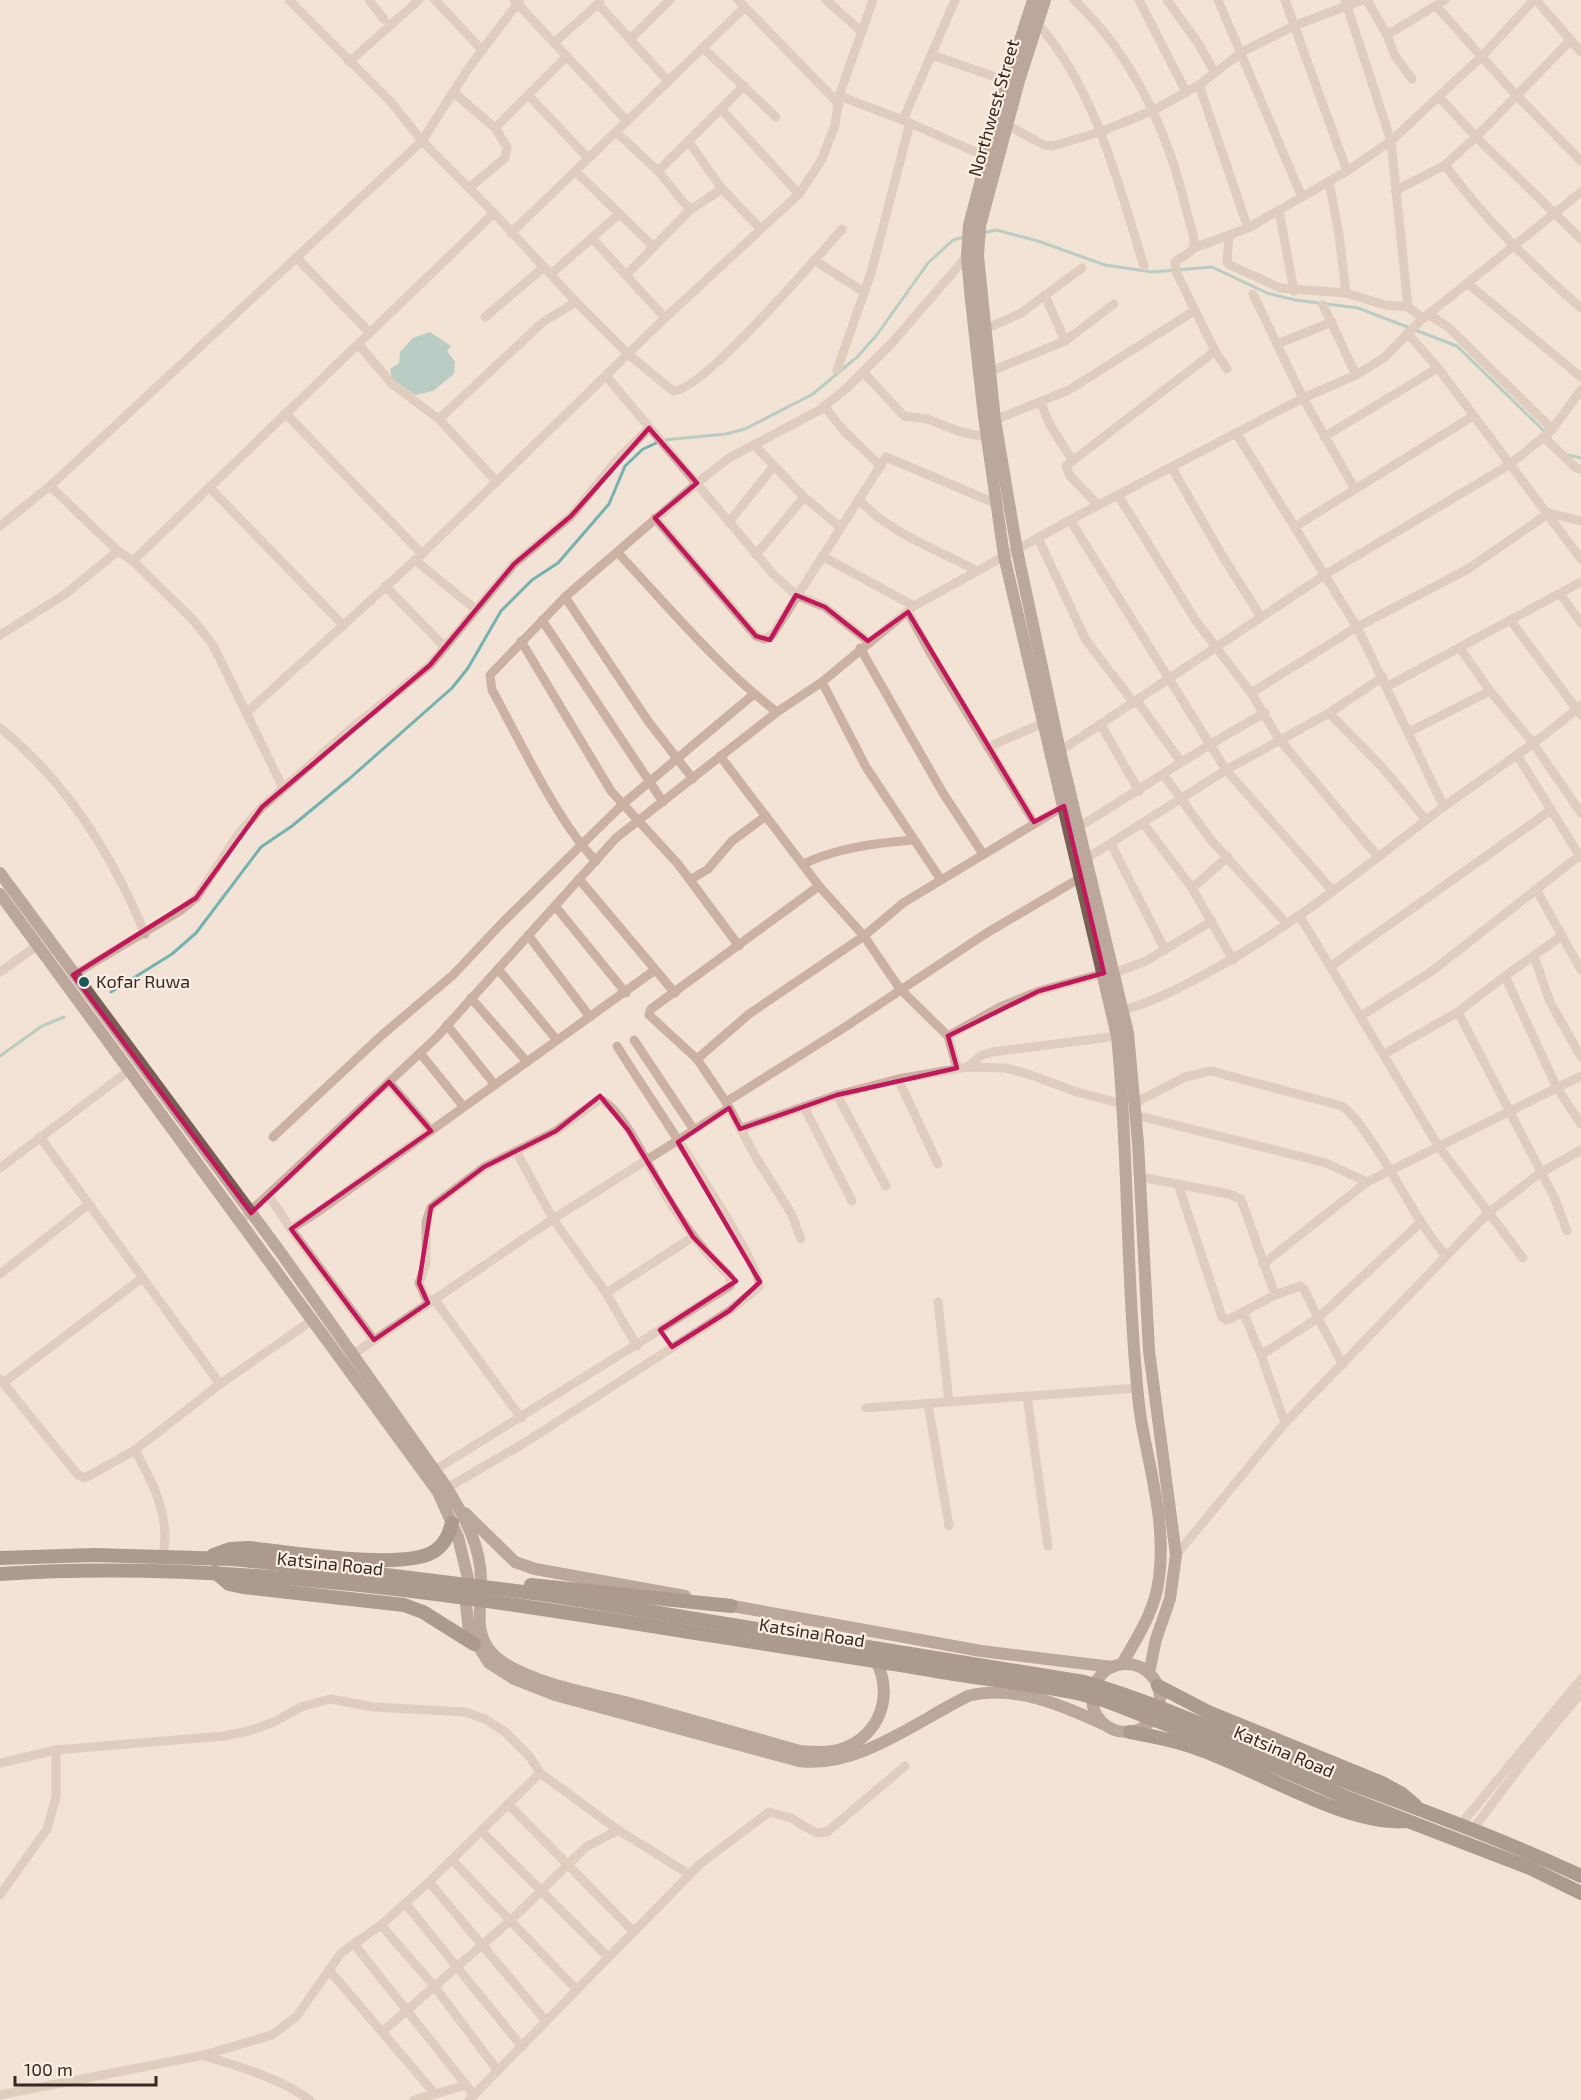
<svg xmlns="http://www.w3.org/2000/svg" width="1581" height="2100" font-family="'Exo 2',sans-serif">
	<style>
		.water { fill: #73b2af }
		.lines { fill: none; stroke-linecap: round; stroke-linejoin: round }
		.stream { stroke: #73b2af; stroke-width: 3 }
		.minor { stroke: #cbb1a1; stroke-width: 9 }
		.major { stroke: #785e54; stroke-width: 12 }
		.highway { stroke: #57413b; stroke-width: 14 }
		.marked { fill: none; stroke: #c2185b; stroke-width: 4.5; stroke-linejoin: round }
		.poi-dot { fill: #175959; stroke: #faede2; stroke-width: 2 }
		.labels { text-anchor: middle; stroke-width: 4.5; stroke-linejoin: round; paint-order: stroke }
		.street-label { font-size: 18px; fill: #352925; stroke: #faede2 }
		.poi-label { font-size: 18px; fill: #352925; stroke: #faede2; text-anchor: start }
	</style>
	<rect width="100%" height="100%" fill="#f3e3d6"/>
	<!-- water -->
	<path class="water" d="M430 332 451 346 447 351 455 362 454 374 433 391 415 395 392 379 390 369 399 363 400 352 413 338Z"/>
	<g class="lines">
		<!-- stream -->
		<g class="stream">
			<path d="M982 233 996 230 1038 241 1105 265 1152 272 1212 267 1267 293 1295 300 1358 308 1457 346 1546 433"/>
			<path d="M1568 455 1581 458"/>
			<path d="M111 992 172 954 196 933 261 847 292 826 349 779 452 688 468 668 501 611 532 580 558 563 609 504 625 466 643 449 663 440 726 434 745 429 813 394 857 357 876 336 928 263 953 240 964 237"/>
			<path d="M0 1056 42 1026 64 1017"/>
		</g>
		<!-- minor -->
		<g class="minor">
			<path d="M289 0 391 102 422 141 494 213 576 302 628 354 673 391C702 392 818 256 842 229"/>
			<path d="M369 0 384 19"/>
			<path d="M435 0 482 50"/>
			<path d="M514 0 627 121"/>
			<path d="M738 0 839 104"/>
			<path d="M826 0 862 32"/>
			<path d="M1074 0C1134 56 1169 134 1187 213 1189 221 1197 240 1193 248 1190 255 1180 257 1175 262L1177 274 1215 351 1227 369"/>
			<path d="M1139 0 1186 92"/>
			<path d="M1167 0 1198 43 1215 73"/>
			<path d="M1218 0 1302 197"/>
			<path d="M1285 0 1347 171"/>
			<path d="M1345 0 1391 141 1408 307 1423 318"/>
			<path d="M1367 0 1387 35"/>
			<path d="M1536 0 1581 52"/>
			<path d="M598 4 668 81"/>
			<path d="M1437 7 1516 95 1581 161"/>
			<path d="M1038 24C1096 90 1118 183 1144 266"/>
			<path d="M630 39 670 0"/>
			<path d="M554 43 600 2"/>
			<path d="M703 48 776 117"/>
			<path d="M932 55 1007 81"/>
			<path d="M349 62 419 0"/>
			<path d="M1412 79 1395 56 1387 35 1445 0"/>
			<path d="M1199 85 1248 228"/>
			<path d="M453 92 495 128 507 147 505 158 469 188"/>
			<path d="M529 96 588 158"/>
			<path d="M839 96 903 120 987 157"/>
			<path d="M1439 97 1476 137 1581 239"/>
			<path d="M722 110 799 194"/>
			<path d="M903 120 955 0"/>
			<path d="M1007 125 1044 145 1053 146 1100 132 1154 110 1199 85 1242 52 1296 25 1363 0"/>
			<path d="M495 128 567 56"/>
			<path d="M616 132 658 171 690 210"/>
			<path d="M689 142 722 189 761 229"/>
			<path d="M1445 165C1487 222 1528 261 1581 308"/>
			<path d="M658 171 744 86"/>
			<path d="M576 172 654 247"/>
			<path d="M1329 181 1339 235 1346 293"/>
			<path d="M1395 191 1445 165 1476 137 1570 41"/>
			<path d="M1279 211 1294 291"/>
			<path d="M511 233 745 7"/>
			<path d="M1229 235 1227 262 1230 265 1280 288 1346 293 1385 305 1408 307"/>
			<path d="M592 238 665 318"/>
			<path d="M1194 248 1248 228 1347 171 1391 141 1482 56 1534 0"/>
			<path d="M296 257 370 333"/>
			<path d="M814 260 864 292"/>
			<path d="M551 274 619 214"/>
			<path d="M627 274 690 210 722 189"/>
			<path d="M1467 283 1581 377"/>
			<path d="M1253 294 1303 398 1355 489"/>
			<path d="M1045 295 1065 341"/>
			<path d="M1323 305 1356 375"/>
			<path d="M1428 314 1448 327 1552 429"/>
			<path d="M485 317 544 267"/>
			<path d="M986 329 1021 313 1082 268"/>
			<path d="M1408 334 1438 368 1581 559"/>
			<path d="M1277 344 1332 322"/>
			<path d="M359 345 392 384 439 419 496 481"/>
			<path d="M837 370 871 273 910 123"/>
			<path d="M989 372 1065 341 1114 304"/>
			<path d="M864 373 904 416 927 419 961 432 986 437"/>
			<path d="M606 376 773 574 796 595 825 607 868 641"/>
			<path d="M1041 403 1050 425 1073 461"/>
			<path d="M824 406 844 431 881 466"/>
			<path d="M285 413 422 554"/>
			<path d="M439 419 543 322 576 302"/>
			<path d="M995 420 1069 390 1194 311"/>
			<path d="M1236 433 1357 627 1444 807"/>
			<path d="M1324 437 1438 368"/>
			<path d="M1544 437 1576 468 1581 469"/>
			<path d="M754 445 804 497 840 527"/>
			<path d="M1172 468 1223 557 1261 617"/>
			<path d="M50 486 118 551 133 561 193 620 213 645 283 788"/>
			<path d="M209 487 344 626"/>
			<path d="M1118 495 1196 621 1251 693 1279 739 1378 857"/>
			<path d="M859 499C885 531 940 551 977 571"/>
			<path d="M1098 505 1070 476 1066 466 1215 351"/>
			<path d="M1549 513 1581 521"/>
			<path d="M655 518 756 636 764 639 773 634 886 457 995 503"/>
			<path d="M1070 520 1226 770 1332 890"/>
			<path d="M729 522 773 467"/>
			<path d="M0 526 50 486 422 141 468 69 520 0"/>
			<path d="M1296 526 1473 416"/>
			<path d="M1038 538 1086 640 1134 703"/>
			<path d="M618 553C669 607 718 667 777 712"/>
			<path d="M756 555 804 497"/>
			<path d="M822 556 914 606"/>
			<path d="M415 560 475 609"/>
			<path d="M133 561 494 213"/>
			<path d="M385 586 445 647"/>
			<path d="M1561 595 1581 623"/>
			<path d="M565 597 648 721 693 779"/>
			<path d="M908 612 932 656 1034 822"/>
			<path d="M542 620 663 802"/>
			<path d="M1511 621 1581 715"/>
			<path d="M0 635 64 595 118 551"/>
			<path d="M521 641 611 791 678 864 739 946"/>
			<path d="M860 648 943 793 983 854"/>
			<path d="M1460 648 1490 691 1533 743 1581 813"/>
			<path d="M822 682 866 767 941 880"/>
			<path d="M1388 686 1581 582"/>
			<path d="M1251 693 1357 627 1468 569 1549 513"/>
			<path d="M1137 701 1181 762"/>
			<path d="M246 713 422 554 665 318 799 194 821 161 835 125 839 96 873 0"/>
			<path d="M1329 713 1382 767 1426 820"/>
			<path d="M1101 725 1139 791"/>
			<path d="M0 728C66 781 113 856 145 934"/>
			<path d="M1409 732 1490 691"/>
			<path d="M988 747 1043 723"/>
			<path d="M1060 751 1326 574 1509 465 1551 431 1581 390"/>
			<path d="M1517 755 1581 858"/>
			<path d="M720 756 819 886 864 936 900 989 948 1036 957 1068"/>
			<path d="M1163 774 1211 840 1287 924"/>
			<path d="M1143 823 1192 888 1233 960"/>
			<path d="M1080 826C1142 789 1201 747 1265 713"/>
			<path d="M1111 844 1165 950"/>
			<path d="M1087 858 1226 770 1329 713 1383 677"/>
			<path d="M596 861C557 822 520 740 492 690L490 675 565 597 697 483 729 458 818 411 847 388 892 343 967 256"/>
			<path d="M803 864C837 848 875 843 913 840"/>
			<path d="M579 879 675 993"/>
			<path d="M690 880 708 869 732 841 766 816"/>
			<path d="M1192 888 1228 857"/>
			<path d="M1536 889 1581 970"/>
			<path d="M555 906 626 993"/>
			<path d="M1299 915 1439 1147 1523 1258"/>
			<path d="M528 935 590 1017"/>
			<path d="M1560 937 1505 976 1557 1088 1581 1124"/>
			<path d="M1534 956 1550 1002 1581 1057"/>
			<path d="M1331 966 1551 810"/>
			<path d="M498 969 556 1039"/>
			<path d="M0 972 38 945"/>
			<path d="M1114 973 1146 961 1212 921"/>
			<path d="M73 975 180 911 196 898 240 832 262 807 353 727 430 665 514 564 571 516 616 461 649 428"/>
			<path d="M471 998 527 1062"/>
			<path d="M1123 1010C1150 1003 1173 991 1198 978 1286 932 1363 868 1442 808 1488 774 1538 743 1581 705"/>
			<path d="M1458 1012 1555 1199 1567 1231"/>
			<path d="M1361 1016 1432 971 1579 856"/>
			<path d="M447 1025 495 1085"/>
			<path d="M948 1036 1000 1007 1039 991 1104 973"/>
			<path d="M634 1040 694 1130"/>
			<path d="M420 1053 463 1106"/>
			<path d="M1384 1054 1458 1012 1505 976"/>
			<path d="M697 1059 749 1014 864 936 903 903 1064 806"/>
			<path d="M967 1067 982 1055 992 1052 1117 1036"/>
			<path d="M898 1079 938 1164"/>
			<path d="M389 1082 431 1131"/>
			<path d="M837 1095 886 1186"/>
			<path d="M726 1102 842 1029 985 934 1080 878"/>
			<path d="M1135 1103 1185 1077 1211 1071 1342 1106C1355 1116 1363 1129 1372 1142 1398 1179 1416 1221 1446 1256"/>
			<path d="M804 1107 852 1201"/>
			<path d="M1135 1115 1326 1163 1367 1182"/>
			<path d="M740 1129 837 1095 898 1079 967 1067 1005 1068 1025 1073 1077 1092 1123 1104"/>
			<path d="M40 1137 220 1384"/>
			<path d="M273 1137 382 1035 453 975 501 924 623 804 754 694"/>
			<path d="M516 1151 553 1219 606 1293 637 1346"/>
			<path d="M0 1168 130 1070"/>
			<path d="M1140 1177 1229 1194 1241 1199 1275 1295"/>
			<path d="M1178 1184 1222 1317 1226 1320 1230 1319 1275 1295 1300 1286 1304 1289 1318 1318 1261 1355"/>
			<path d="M269 1196 291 1229 374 1340"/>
			<path d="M241 1220 435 1039 616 838 777 712 822 682 914 606 1070 520 1303 398 1356 375 1385 357 1420 321 1581 192"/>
			<path d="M291 1229 319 1211 655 970"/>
			<path d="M801 1239 791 1213 757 1159 726 1102 697 1059 649 1015 651 1009 819 886"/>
			<path d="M1263 1264 1367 1182 1581 1076"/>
			<path d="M0 1274 89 1204"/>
			<path d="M606 1293 693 1237"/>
			<path d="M434 1299 521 1418"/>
			<path d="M938 1302 949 1402"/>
			<path d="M428 1303 419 1283 426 1263V1222L431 1207 484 1167 556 1131 600 1099C625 1111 650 1170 665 1194 683 1224 703 1252 729 1275L730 1286 435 1470"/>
			<path d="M1243 1312 1261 1355 1285 1423"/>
			<path d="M352 1355 553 1219 729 1108"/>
			<path d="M1343 1365 1318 1318 1420 1223"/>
			<path d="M0 1379 78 1475 85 1478 135 1450 220 1384 314 1319"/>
			<path d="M3 1383 142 1278"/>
			<path d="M1027 1396 1048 1546"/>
			<path d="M928 1404 949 1526"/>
			<path d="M866 1408 1138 1388"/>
			<path d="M135 1450C153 1483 171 1517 163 1556"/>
			<path d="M447 1488 526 1442 729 1311 759 1287C765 1265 636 1078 617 1046"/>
			<path d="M1176 1555 1285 1423 1488 1213 1540 1173 1581 1150"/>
			<path d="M0 1763 56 1750 223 1736 249 1731 274 1722 301 1707 330 1699 374 1707 465 1712 485 1719 505 1732 530 1757 540 1773 618 1830 689 1874"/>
			<path d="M508 1804 633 1931"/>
			<path d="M1461 1824 1581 1679"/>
			<path d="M1474 1828 1525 1760 1581 1693"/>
			<path d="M481 1831 608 1957"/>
			<path d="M452 1860 576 1989"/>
			<path d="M429 1882 546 2021"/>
			<path d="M0 1895 47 1829 56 1797V1750"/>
			<path d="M405 1903 522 2047"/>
			<path d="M381 1925 434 1986 498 2071"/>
			<path d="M354 1944 474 2095"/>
			<path d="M329 1970 435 2094"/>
			<path d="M382 2032 511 1920 586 1847 618 1830"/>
			<path d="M205 2056C241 2067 279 2078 310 2100"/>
			<path d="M0 2095 204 2055 272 2035 297 2016 341 1953 381 1925 429 1882 540 1773"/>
			<path d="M414 2100 466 2085"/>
			<path d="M469 2100 700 1864 769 1812 791 1818 816 1833 827 1832 905 1766"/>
		</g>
		<!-- major -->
		<g class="major">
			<path d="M1033 0 1007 81 969 225 967 256 970 291 984 417 1004 556 1117 1036C1128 1144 1126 1253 1135 1362 1137 1383 1138 1404 1142 1425 1151 1474 1166 1527 1159 1578 1155 1611 1138 1636 1122 1664"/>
			<path d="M1045 0 1019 81 980 226 978 256 995 420 1017 550 1060 751 1128 1033 1138 1143 1149 1351 1176 1555 1170 1599 1156 1639 1149 1673"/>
			<path d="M0 873 281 1253 447 1488C464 1516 481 1546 481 1580 482 1602 475 1623 485 1643 489 1651 496 1658 504 1663 540 1685 588 1693 629 1703 686 1718 743 1735 800 1751 811 1752 822 1753 833 1751 876 1743 896 1699 876 1661"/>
			<path d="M0 894 438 1492 458 1537 464 1562 468 1578 466 1604 469 1632 489 1663 514 1679 555 1695 799 1761C857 1769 917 1721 968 1696 1013 1684 1062 1705 1103 1724"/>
			<path d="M465 1513 515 1562 535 1569 685 1596"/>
			<path d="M722 1604 981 1651 1112 1667"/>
			<circle cx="1126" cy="1698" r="34"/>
		</g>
		<!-- highway -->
		<g class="highway">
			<path d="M213 1555 230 1549 249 1548C287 1552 409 1572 436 1550 446 1543 449 1533 452 1523"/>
			<path d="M0 1558 94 1555 232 1559 378 1574 548 1595 1084 1682C1158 1703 1226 1736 1297 1763 1392 1800 1489 1833 1581 1876"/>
			<path d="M215 1572 229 1584 243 1587 404 1605 423 1612 474 1644"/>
			<path d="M0 1574C230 1559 457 1595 683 1631 768 1644 852 1657 936 1671 983 1679 1030 1684 1077 1693L1106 1701 1266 1763 1343 1796 1530 1868 1581 1893"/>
			<path d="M531 1585 731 1606"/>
			<path d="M1158 1686 1208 1712 1382 1783 1402 1794 1415 1805"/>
			<path d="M1130 1732C1151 1736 1173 1740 1193 1747 1253 1766 1346 1827 1406 1821"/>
		</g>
	</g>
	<!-- marked area -->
	<path d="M0 0H1581V2100H0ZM649 428 697 483 655 518 756 636 770 640 796 595 825 607 868 641 908 612 1034 822 1064 806 1104 973 1039 991 948 1036 957 1068 837 1095 740 1129 729 1108 678 1142 760 1282 729 1311 672 1347 660 1330 736 1281 693 1237 628 1130 600 1096 556 1131 484 1167 431 1207 419 1283 428 1303 374 1340 291 1229 431 1131 389 1082 251 1213 73 975 196 898 262 807 430 665 514 564 571 516Z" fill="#f3e3d6" fill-opacity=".55" fill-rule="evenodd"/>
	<path class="marked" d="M649 428 697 483 655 518 756 636 770 640 796 595 825 607 868 641 908 612 1034 822 1064 806 1104 973 1039 991 948 1036 957 1068 837 1095 740 1129 729 1108 678 1142 760 1282 729 1311 672 1347 660 1330 736 1281 693 1237 628 1130 600 1096 556 1131 484 1167 431 1207 419 1283 428 1303 374 1340 291 1229 431 1131 389 1082 251 1213 73 975 196 898 262 807 430 665 514 564 571 516Z"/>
	<!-- markers -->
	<circle class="poi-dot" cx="84" cy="982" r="6"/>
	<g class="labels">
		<!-- street labels -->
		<g class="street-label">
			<text transform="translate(994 108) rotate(-74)" y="6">Northwest Street</text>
			<text transform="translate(330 1564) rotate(6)" y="6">Katsina Road</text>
			<text transform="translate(812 1633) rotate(9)" y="6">Katsina Road</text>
			<text transform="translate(1284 1752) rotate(23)" y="6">Katsina Road</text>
		</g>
		<!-- poi labels -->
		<g class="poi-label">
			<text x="96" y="988">Kofar Ruwa</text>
		</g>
	</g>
	<!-- scale -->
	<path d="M15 2076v9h141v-9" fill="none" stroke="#352925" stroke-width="3"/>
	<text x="24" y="2076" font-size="18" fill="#352925" stroke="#faede2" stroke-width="4.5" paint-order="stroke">100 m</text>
</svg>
